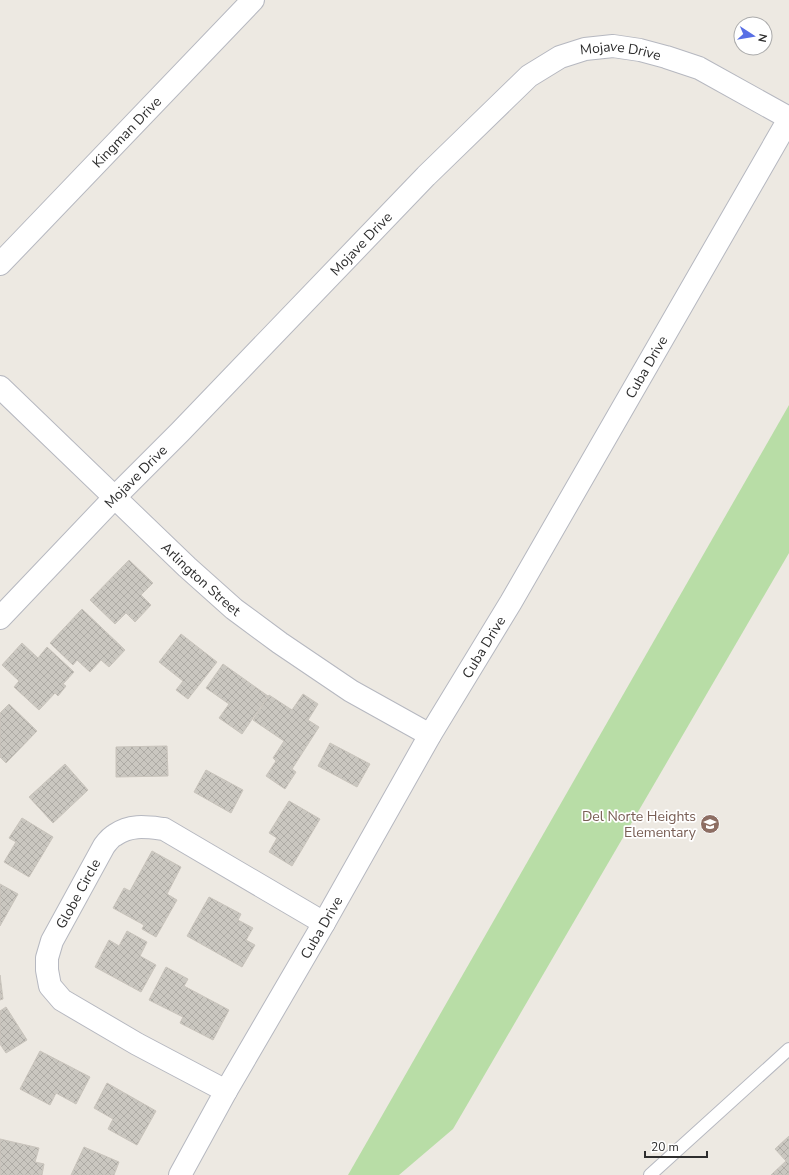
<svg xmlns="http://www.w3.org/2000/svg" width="789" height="1175" font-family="'Nunito Sans',sans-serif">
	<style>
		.green { fill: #b8dda6 }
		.building { fill: url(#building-cross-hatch); stroke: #c9c4bc }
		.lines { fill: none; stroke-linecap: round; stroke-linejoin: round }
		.lane-casing { stroke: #b6b8c0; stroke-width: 14 }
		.street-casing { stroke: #b6b8c0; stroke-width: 24 }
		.secondary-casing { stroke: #b6b8c0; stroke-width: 24 }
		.lane { stroke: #fff; stroke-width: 12 }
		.street { stroke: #fff; stroke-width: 22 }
		.secondary { stroke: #fff; stroke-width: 22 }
		.labels { text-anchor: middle; stroke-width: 3.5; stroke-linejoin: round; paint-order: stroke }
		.street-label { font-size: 14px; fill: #2e2e2e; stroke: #fff }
		.education-label { font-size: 14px; fill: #785e54; stroke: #fff; text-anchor: end }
	</style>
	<defs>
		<pattern id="building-cross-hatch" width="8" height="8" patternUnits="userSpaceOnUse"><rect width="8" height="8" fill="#cac7c0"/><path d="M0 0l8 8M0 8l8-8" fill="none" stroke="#aeaba5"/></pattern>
	</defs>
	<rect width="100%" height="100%" fill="#ede9e2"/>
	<!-- green -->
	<path class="green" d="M789 405V553L453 1129 399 1175H348Z"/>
	<!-- building -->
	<g class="building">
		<path d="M129 560 153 583 141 595 151 605 135 622 126 613 115 624 90 600Z"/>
		<path d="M82 609 125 650 109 667 101 660 90 672 77 660 73 665 50 643Z"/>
		<path d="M181 634 217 662 188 699 176 690 183 681 159 662Z"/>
		<path d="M22 643 38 658 47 647 74 672 63 684 66 686 58 696 55 693 39 710 14 687 19 681 2 665Z"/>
		<path d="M223 664 268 696 242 734 219 718 229 704 206 688Z"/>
		<path d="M303 694 318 704 308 720 319 727 292 769 296 772 285 789 266 776 276 761 273 758 284 741 253 720 269 695 292 710Z"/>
		<path d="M9 704 37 731 6 763 0 757V713Z"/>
		<path d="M330 743 370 764 357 787 318 766Z"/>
		<path d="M167 746 168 776 116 777V747Z"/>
		<path d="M65 764 88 790 53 823 29 797Z"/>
		<path d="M206 770 243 790 231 813 194 792Z"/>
		<path d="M289 801 320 819 292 866 269 852 277 838 269 833Z"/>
		<path d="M22 818 53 837 29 877 4 862 16 842 9 838Z"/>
		<path d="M152 851 181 867 167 894 177 900 156 937 142 929 144 925 113 908 124 888 130 891Z"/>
		<path d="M0 884 18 894 0 926Z"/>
		<path d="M209 897 241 914 238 920 253 928 246 940 255 945 242 967 187 936Z"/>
		<path d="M127 931 147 942 140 956 156 965 141 992 95 967 109 940 119 946Z"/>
		<path d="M166 967 188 979 184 986 229 1010 213 1040 180 1023 183 1017 149 1000Z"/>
		<path d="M0 975 3 999 0 1000Z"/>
		<path d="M6 1007 27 1040 6 1053 0 1044V1011Z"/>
		<path d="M40 1051 90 1077 76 1104 56 1093 50 1105 20 1089Z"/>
		<path d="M107 1083 156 1111 137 1145 108 1129 113 1119 94 1108Z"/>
		<path d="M789 1136V1175H771L786 1161 775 1149Z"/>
		<path d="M0 1139 39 1148 35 1162 44 1164 42 1175H0Z"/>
		<path d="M84 1147 119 1162 114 1175H71Z"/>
	</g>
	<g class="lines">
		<!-- lane casing -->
		<g class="lane-casing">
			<path id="lane" d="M650 1175 789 1049"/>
		</g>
		<!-- street casing -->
		<g class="street-casing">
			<g id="street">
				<path id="s1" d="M0 264 253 0"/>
				<path id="s2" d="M0 387 187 567 234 609 280 643 351 691 430 735"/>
				<path id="s3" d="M0 618 114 498 180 432 426 176 529 76 560 57 585 49 613 46 640 50 666 57 699 68 789 118"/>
				<path id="s4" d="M226 1091 137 1044 62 1000 50 986 47 970V958L52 941 104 846C107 842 111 837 115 835 131 824 147 827 164 829L324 923"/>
			</g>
		</g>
		<!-- secondary casing -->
		<g class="secondary-casing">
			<g id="secondary">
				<path id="s5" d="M180 1175 226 1091 324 923 430 735 511 602 789 119"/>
			</g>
		</g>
		<!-- lane -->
		<use href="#lane" class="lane"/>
		<!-- street -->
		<use href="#street" class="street"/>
		<!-- secondary -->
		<use href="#secondary" class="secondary"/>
	</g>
	<!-- icons -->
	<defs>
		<g id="school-disc" transform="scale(1)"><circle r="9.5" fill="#8d6e63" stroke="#fff"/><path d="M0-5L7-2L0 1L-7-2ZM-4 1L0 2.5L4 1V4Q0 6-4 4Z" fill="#fff"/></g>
	</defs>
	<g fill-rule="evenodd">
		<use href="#school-disc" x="710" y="824"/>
	</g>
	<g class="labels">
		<!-- street labels -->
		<g class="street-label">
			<text dy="5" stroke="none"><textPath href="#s3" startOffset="856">Mojave Drive</textPath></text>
			<text dy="5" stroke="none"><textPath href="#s1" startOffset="183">Kingman Drive</textPath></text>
			<text dy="5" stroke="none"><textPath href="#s3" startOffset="520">Mojave Drive</textPath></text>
			<text dy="5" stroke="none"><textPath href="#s5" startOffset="933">Cuba Drive</textPath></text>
			<text dy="5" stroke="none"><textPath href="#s3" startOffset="196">Mojave Drive</textPath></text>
			<text dy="5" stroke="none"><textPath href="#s2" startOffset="278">Arlington Street</textPath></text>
			<text dy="5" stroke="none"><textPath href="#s5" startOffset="609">Cuba Drive</textPath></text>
			<text dy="5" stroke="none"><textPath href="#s4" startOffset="306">Globe Circle</textPath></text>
			<text dy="5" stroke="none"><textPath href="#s5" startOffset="285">Cuba Drive</textPath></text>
		</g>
		<!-- education labels -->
		<g class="education-label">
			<text x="696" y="821">Del Norte Heights<tspan x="696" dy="16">Elementary</tspan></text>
		</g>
	</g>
	<!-- north arrow -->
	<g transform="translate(753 36) rotate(102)"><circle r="19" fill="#ffffff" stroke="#ababab"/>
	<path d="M0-3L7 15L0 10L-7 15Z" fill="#586fe5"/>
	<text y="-6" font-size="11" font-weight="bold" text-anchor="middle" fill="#2e2e2e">N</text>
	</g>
	<!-- scale -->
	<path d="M645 1151v6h62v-6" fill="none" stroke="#2e2e2e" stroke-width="2"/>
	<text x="651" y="1151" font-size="12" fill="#2e2e2e" stroke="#ffffff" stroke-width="3" paint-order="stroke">20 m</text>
</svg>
